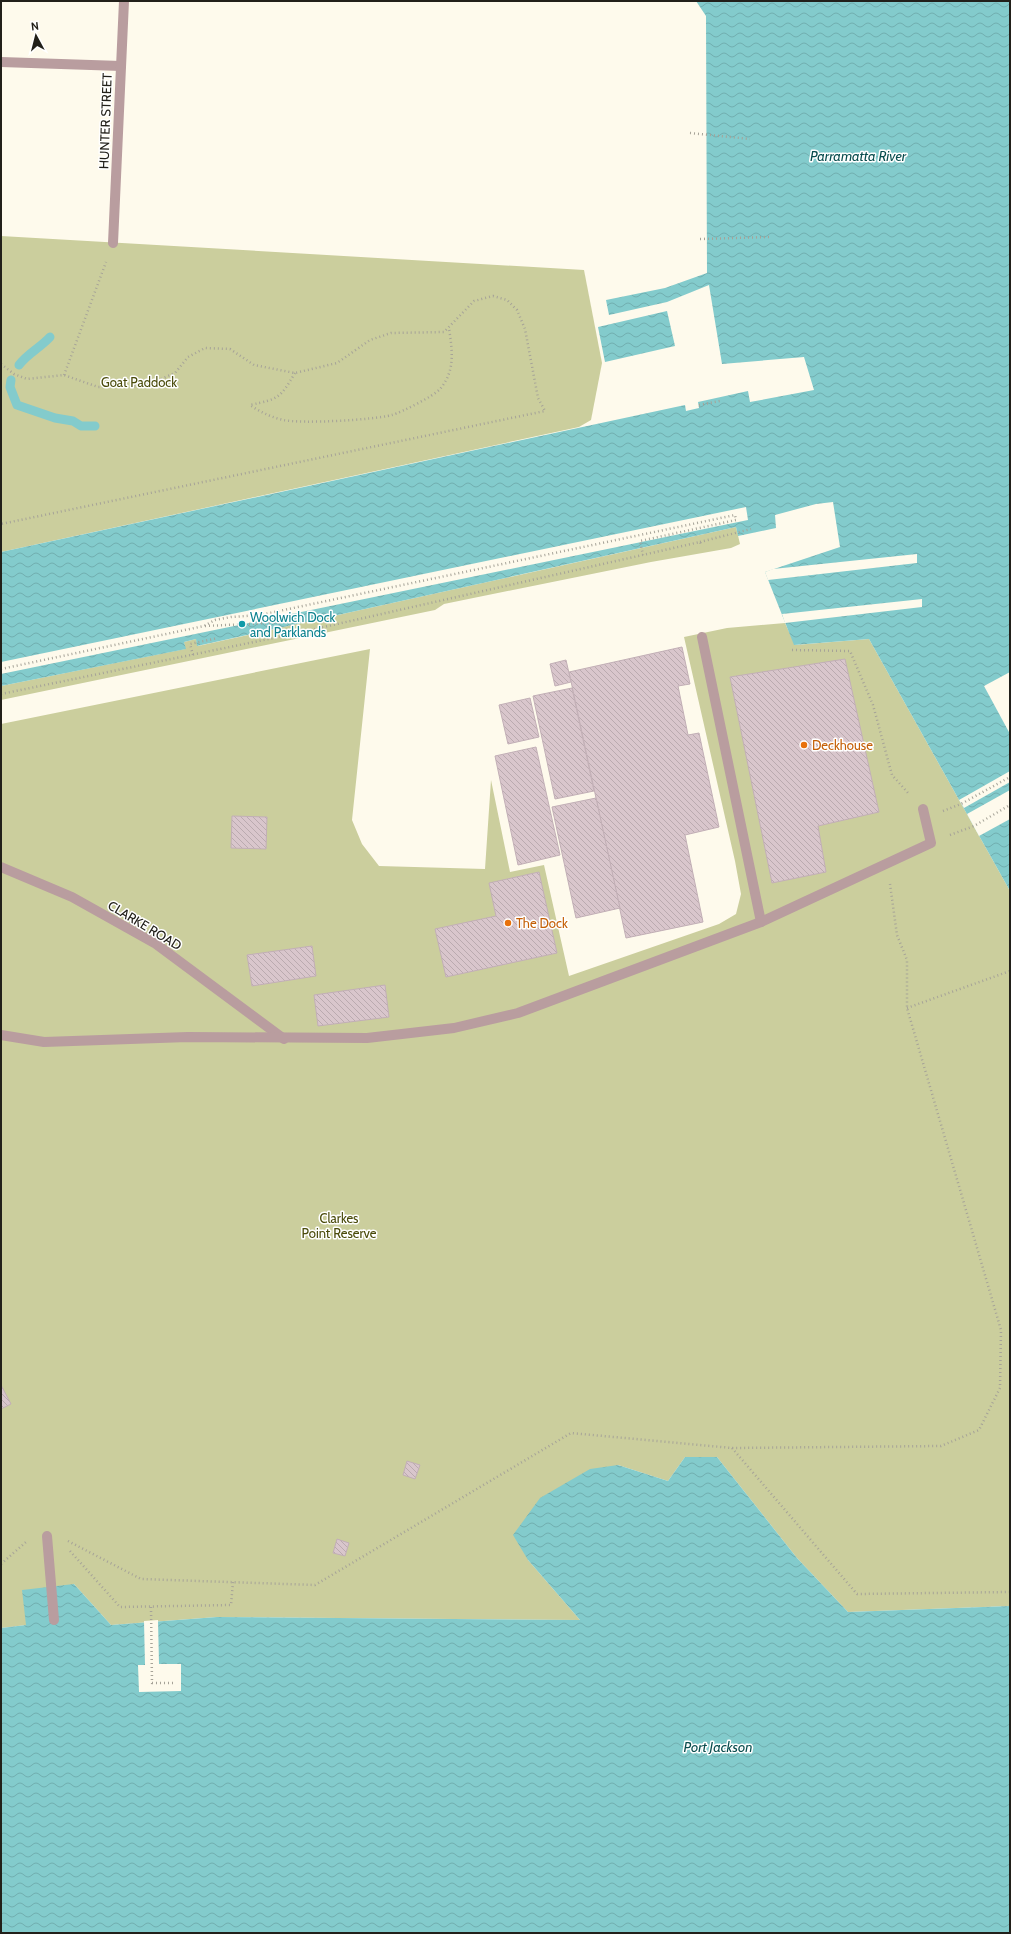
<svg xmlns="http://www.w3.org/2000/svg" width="1011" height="1934" font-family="Cabin,sans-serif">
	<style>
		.green { fill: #cbce9d }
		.water { fill: url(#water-waves) }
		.pier { fill: #fefaec }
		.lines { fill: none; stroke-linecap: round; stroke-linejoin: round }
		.stream { stroke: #83cbcc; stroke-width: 9 }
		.building { fill: url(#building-back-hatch); stroke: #c2afb6 }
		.path { stroke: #a6a398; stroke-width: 2.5; stroke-dasharray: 1 3; stroke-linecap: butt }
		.minor { stroke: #b99d9f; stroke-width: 10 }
		.culture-dot { fill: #0f9aa8; stroke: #fff; stroke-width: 1.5 }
		.food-dot { fill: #e8710a; stroke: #fff; stroke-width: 1.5 }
		.labels { text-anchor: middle; stroke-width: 3; stroke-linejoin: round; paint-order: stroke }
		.street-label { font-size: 13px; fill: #22201a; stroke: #fff }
		.park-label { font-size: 13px; fill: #4a4b0a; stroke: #fff }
		.culture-label { font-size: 13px; fill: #0d838f; stroke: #fff; text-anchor: start }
		.food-label { font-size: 13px; fill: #c56008; stroke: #fff; text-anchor: start }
		.water-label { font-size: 14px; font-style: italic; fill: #094d4e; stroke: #fff }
	</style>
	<defs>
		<pattern id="water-waves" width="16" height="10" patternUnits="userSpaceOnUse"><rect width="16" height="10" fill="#83cbcc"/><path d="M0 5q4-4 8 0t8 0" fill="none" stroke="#71aeaf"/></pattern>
		<pattern id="building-back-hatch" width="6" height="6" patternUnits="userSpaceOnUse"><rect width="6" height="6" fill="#d9c6cc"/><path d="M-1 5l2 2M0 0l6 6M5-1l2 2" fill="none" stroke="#baaaaf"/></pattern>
	</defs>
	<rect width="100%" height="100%" fill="#fefaec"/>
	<!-- green -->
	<g class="green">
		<path d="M1 236 584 270 602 363 591 420 579 427 1 552Z"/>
		<path d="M736 527 740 544 731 548 651 562 444 604 435 610 1 700V686L185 649 184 642 196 639 198 646Z"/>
		<path d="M785 623 795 645 869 639 1010 891V1606L848 1612 797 1558 717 1457H685L668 1481 618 1465 528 1560 580 1620 217 1617 111 1625 74 1584 26 1625 1 1628V724L370 649 352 820 362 844 379 866 485 869 491 780 510 872 544 865 569 976 719 924 736 914 741 894 735 861 684 637 727 628Z"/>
	</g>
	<!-- water -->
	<g class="water">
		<path d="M696 1H1010V891L869 639 794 645 765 572 840 547 833 502 816 504 775 515 776 528 738 536 736 527 197 646 196 639 184 642 186 649 1 686V552L685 405 686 411 699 408 698 402 748 391 750 402 814 390 804 357 722 364 709 285 667 302 609 315 606 300 665 288 707 273 706 16Z"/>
		<path d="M667 311 675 346 605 362 598 327Z"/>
		<path d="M685 1457H717L797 1558 848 1612 1010 1606V1933H1V1628L26 1625 22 1590 74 1584 111 1625 217 1617 580 1620 528 1560 513 1535 540 1498 590 1469 618 1465 668 1481Z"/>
	</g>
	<!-- pier -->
	<g class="pier">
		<path d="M746 507 748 520 1 674V662Z"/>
		<path d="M917 554V563L768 580 765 572 773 569Z"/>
		<path d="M922 599V607L785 623 782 614Z"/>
		<path d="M1010 672V734L984 686Z"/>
		<path d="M1010 771V782L964 808 959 800Z"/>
		<path d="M1010 790V819L979 836 967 814Z"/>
		<path d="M158 1620 159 1664H181V1691L139 1692 138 1665H145L144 1621Z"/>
	</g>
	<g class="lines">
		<!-- stream -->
		<g class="stream">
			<path d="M19 365C28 353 40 348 50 337"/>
			<path d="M11 380 10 387 17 405 55 418 73 421 81 426H95"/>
		</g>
	</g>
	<!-- building -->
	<g class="building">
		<path d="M682 647 690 684 678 686 688 735 699 733 719 827 685 835 703 922 626 938 569 672Z"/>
		<path d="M845 659 879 812 818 826 826 872 772 883 730 677Z"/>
		<path d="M566 660 571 682 555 686 550 664Z"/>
		<path d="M572 688 594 791 555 799 533 696Z"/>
		<path d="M530 698 539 737 508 744 499 705Z"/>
		<path d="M536 747 560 855 518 865 495 756Z"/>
		<path d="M596 798 620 908 576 918 552 807Z"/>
		<path d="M232 816 267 817 266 849 231 848Z"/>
		<path d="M539 872 557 953 446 977 435 929 496 916 489 883Z"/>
		<path d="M312 946 316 976 252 986 247 955Z"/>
		<path d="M385 985 389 1017 318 1026 314 995Z"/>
		<path d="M1 1385 11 1404 1 1409Z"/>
		<path d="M407 1461 420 1465 415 1479 403 1475Z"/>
		<path d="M337 1539 349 1543 345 1556 333 1553Z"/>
	</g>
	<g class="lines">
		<!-- path -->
		<g class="path">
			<path d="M690 133 750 139"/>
			<path d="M700 239 769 237"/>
			<path d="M1 364 14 374 27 379 64 375 98 387 145 386 175 373 188 357 205 348 230 349 254 365 295 373 337 363 370 340 391 333 444 332 474 301 493 296 507 300 517 310 525 329 538 398 545 411 1 524"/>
			<path d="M295 373C280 398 279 399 250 405 260 412 271 417 283 420 302 424 373 420 392 415 402 412 434 396 440 389 456 370 452 350 449 328"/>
			<path d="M64 375 106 262"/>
			<path d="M699 405 720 401"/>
			<path d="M700 542 751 529"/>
			<path d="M205 626 290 622 293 634"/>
			<path d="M792 650 850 651 873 705 892 775 909 794"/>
			<path d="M193 655 190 644 218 638"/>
			<path d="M1 669 204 626 215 620 231 617 260 615 735 515 736 520 640 541 643 555"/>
			<path d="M1 694 293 634 700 542 701 544"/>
			<path d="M943 811 961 804 1010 777"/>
			<path d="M950 835 974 826 1010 805"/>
			<path d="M907 1008 1010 971"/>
			<path d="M732 1448 857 1594 1010 1592"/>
			<path d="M68 1541 141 1579 315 1585 571 1433 732 1448 941 1446 979 1430 1000 1388 1001 1330 907 1008V960L897 935 890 884"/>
			<path d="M70 1551 120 1607 231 1605 233 1582"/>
			<path d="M1 1564 26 1542"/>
			<path d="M151 1607 152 1683H175"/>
		</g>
		<!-- minor -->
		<g class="minor">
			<path d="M1 62 121 66"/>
			<path d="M113 243 124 1"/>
			<path d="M702 637 761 922"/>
			<path d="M1 867 72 897 156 944 284 1039"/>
			<path d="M1 1035 44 1042 188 1037 367 1038 454 1028 518 1013 761 922 931 843 923 809"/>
			<path d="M47 1536 54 1620"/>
		</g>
	</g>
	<!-- markers -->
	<circle class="culture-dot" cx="242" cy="624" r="4"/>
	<g class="food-dot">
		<circle cx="804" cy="745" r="4"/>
		<circle cx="508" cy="923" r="4"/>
	</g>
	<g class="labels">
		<!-- street labels -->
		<g class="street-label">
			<text transform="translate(105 121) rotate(-88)" y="5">HUNTER STREET</text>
			<text transform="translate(145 925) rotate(31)" y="5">CLARKE ROAD</text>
		</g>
		<!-- park labels -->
		<g class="park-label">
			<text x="139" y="387">Goat Paddock</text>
			<text x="339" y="1223">Clarkes<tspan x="339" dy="15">Point Reserve</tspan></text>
		</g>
		<!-- culture labels -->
		<g class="culture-label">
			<text x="250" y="622">Woolwich Dock<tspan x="250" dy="15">and Parklands</tspan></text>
		</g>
		<!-- food labels -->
		<g class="food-label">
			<text x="812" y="750">Deckhouse</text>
			<text x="516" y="928">The Dock</text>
		</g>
		<!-- water labels -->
		<g class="water-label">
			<text x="858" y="161">Parramatta River</text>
			<text x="718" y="1752">Port Jackson</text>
		</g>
	</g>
	<!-- border -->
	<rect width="1011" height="1934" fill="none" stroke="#22201a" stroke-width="4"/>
	<!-- north arrow -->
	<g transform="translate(36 36) rotate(353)" stroke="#ffffff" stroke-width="3" paint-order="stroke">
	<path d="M0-3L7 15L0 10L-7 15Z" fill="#22201a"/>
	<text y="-6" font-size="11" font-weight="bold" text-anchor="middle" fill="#22201a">N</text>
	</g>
</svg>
